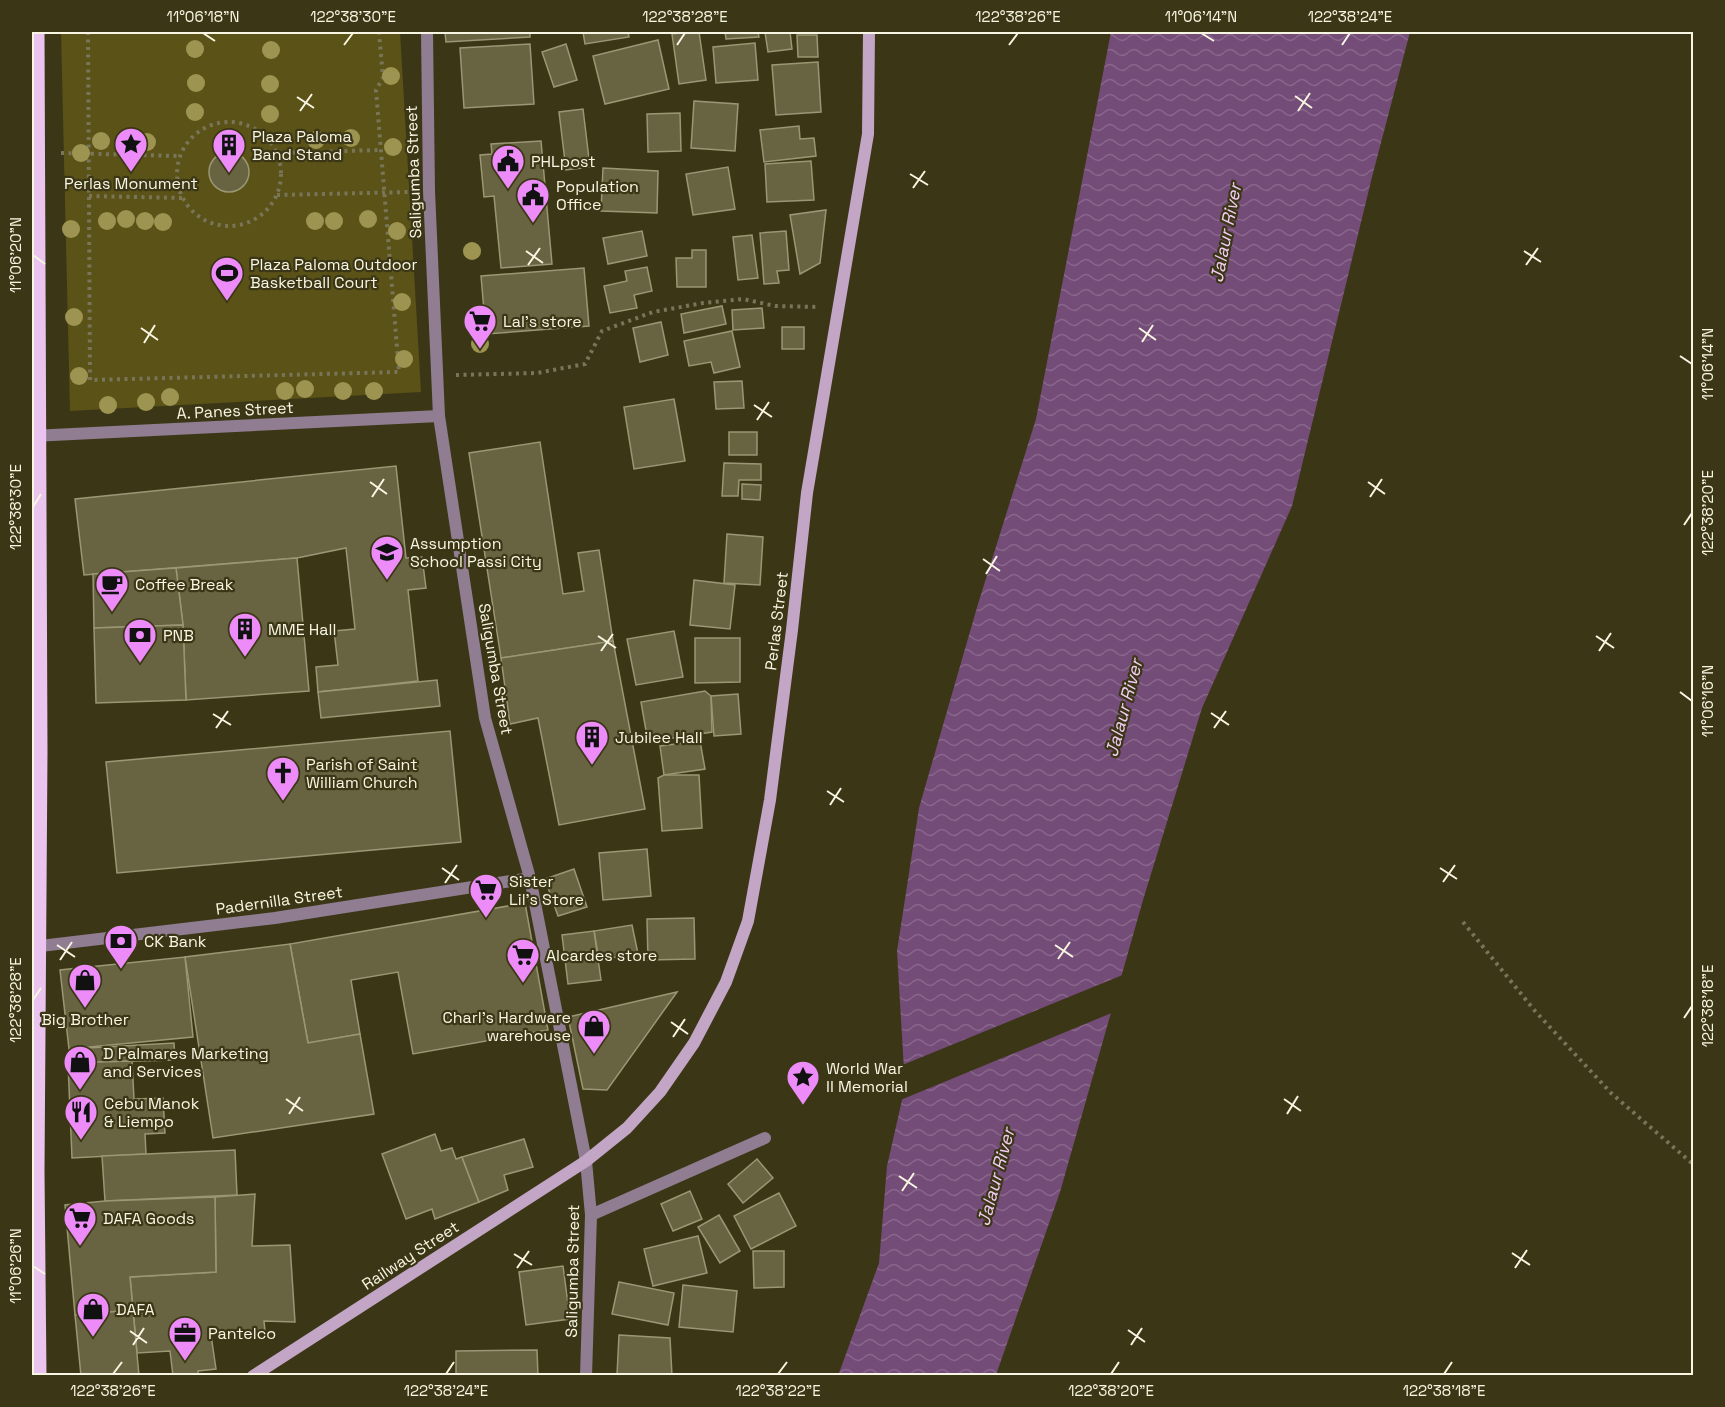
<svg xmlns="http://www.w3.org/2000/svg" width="1725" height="1407" font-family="'Space Grotesk',sans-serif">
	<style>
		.park { fill: #5b5218 }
		.water { fill: url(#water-waves) }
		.pier { fill: #3b3716 }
		.building { fill: #686442; stroke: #9b9673; stroke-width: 1.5 }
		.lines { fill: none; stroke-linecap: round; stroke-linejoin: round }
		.path { stroke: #787559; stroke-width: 4; stroke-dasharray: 3 4.5; stroke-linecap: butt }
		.street { stroke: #907d92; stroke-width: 12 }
		.secondary { stroke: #c3a5c6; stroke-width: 12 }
		.primary { stroke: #eac4ee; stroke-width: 15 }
		.tree { fill: #9d9452 }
		.ticks { fill: none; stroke: #f8f6e3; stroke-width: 2 }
		.labels { text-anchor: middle; stroke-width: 4.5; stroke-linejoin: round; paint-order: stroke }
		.poi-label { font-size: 16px; fill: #f8f6e3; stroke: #3b3716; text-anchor: start }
		.street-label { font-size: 16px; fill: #f8f6e3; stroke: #3b3716 }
		.water-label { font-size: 18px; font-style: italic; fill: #f3cdf6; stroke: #3b3716 }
		.neatline { fill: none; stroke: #f8f6e3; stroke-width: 2 }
		.ticks-label { font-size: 15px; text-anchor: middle; fill: #f8f6e3 }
	</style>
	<defs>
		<pattern id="water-waves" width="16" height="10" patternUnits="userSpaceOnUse" patternTransform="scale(1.5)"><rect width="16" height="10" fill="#744c78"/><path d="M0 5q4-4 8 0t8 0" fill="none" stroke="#89668b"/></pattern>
	</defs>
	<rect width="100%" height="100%" fill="#3b3716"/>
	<!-- park -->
	<path class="park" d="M61 32H400L421 392 70 411Z"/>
	<!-- water -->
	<path class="water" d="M1111 32H1410L1372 177 1292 506 1202 708 1143 900 1060 1192 996 1375 838 1376 879 1263 887 1166 905 1087 897 951 919 808 978 604 1036 419Z"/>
	<!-- pier -->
	<path class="pier" d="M1125 974 1114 1012 898 1101 902 1087 900 1066Z"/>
	<!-- building -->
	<g class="building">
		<path d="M445 32H530V37L446 42Z"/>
		<path d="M583 32H628L629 37 585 44Z"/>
		<path d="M687 32H699L706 80 679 84 672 34Z"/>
		<path d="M725 32H758L759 37 726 39Z"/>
		<path d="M765 32H790L792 49 768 52Z"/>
		<path d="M797 35H817L818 57H798Z"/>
		<path d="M658 40 669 89 605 104 593 56Z"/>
		<path d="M755 43 758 80 716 83 713 47Z"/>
		<path d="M530 44 534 104 464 108 460 48Z"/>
		<path d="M566 44 577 80 554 87 542 52Z"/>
		<path d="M818 62 821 112 776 115 772 65Z"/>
		<path d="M694 101 738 104 735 151 691 148Z"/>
		<path d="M583 109 590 167 566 170 559 112Z"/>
		<path d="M680 113 681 151 648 152 647 114Z"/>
		<path d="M799 126 800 139 814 138 816 156 764 162 760 130Z"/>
		<path d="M541 141 552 264 501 268 494 196 484 197 480 155 492 154 491 144Z"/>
		<circle cx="229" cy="172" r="20"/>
		<path d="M811 161 814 200 767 202 765 164Z"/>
		<path d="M728 167 735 209 693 215 686 174Z"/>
		<path d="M603 168 658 171 657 213 601 211Z"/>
		<path d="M826 210 820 263 800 274 790 215Z"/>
		<path d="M642 231 647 256 608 264 603 238Z"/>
		<path d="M786 231 789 270 777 271 779 283 764 284 760 233Z"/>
		<path d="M752 235 758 278 738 280 733 237Z"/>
		<path d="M692 250H706V287H677L676 258H692Z"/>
		<path d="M647 267 652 291 634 295 637 308 610 313 604 286 627 281 625 271Z"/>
		<path d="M584 268 589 326 486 334 481 276Z"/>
		<path d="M722 306 726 324 684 333 681 314Z"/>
		<path d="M762 308 764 328 733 330 732 310Z"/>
		<path d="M661 322 668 355 640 362 633 328Z"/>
		<rect x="782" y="327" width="22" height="22"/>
		<path d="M732 331 740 367 714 373 711 362 689 366 684 341Z"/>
		<path d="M742 381 744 408 716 409 714 382Z"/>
		<path d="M674 399 685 461 634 469 624 407Z"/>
		<rect x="729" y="432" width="28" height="23"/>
		<path d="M540 442 563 594 584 591 578 553 599 550 613 641 501 658 469 453Z"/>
		<path d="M724 463 761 464V480H739L738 496H722Z"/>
		<path d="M396 466 406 558 422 557 426 588 408 590 418 681 318 692 316 667 338 665 334 631 355 629 346 548 297 558 84 575 75 499Z"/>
		<path d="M742 484 761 485 760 500 742 499Z"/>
		<path d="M727 534 763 537 760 585 724 583Z"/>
		<path d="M297 558 309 691 186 700 183 625 176 568Z"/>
		<path d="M176 568 183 625 94 628 93 574Z"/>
		<path d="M694 580 735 585 730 629 690 625Z"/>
		<path d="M183 625 186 700 96 703 94 628Z"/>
		<path d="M674 631 683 677 636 685 627 639Z"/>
		<path d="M695 638H740V682L695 683Z"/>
		<path d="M613 641 645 809 559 825 538 718 510 724 501 658Z"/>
		<path d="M437 680 440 706 321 718 318 692Z"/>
		<path d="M705 691 711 696 712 732 648 742 641 702Z"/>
		<path d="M738 694 741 734 714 736 711 696Z"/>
		<path d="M450 731 461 842 117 873 106 762Z"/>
		<path d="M700 741 705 769 664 775 660 746Z"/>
		<path d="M664 775H699L702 828 662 831 658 778Z"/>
		<path d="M647 849 651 896 603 900 599 853Z"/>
		<path d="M574 869 587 907 558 916 545 879Z"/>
		<path d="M525 903 548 1030 413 1054 398 972 351 980 360 1034 308 1043 290 944Z"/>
		<path d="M694 918 695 959 648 960 647 919Z"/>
		<path d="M632 925 638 954 599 960 594 931Z"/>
		<path d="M594 931 601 980 568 984 562 935Z"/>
		<path d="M290 944 308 1043 360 1034 374 1114 213 1138 185 957Z"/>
		<path d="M185 957 193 1037 69 1049 60 970Z"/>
		<path d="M677 992 607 1090 583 1089 568 1017Z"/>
		<path d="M174 1043 175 1060 68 1063 69 1049Z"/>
		<path d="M132 1061 134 1099 163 1098 165 1133 145 1134 146 1154 72 1158 68 1063Z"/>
		<path d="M435 1134 441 1151 452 1148 456 1159 462 1157 479 1202 435 1219 432 1209 406 1219 382 1154Z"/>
		<path d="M524 1139 533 1167 504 1175 508 1190 479 1202 462 1157Z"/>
		<path d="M235 1150 237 1195 105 1201 102 1156Z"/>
		<path d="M757 1159 773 1178 743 1203 728 1184Z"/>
		<path d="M690 1191 702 1219 673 1231 661 1204Z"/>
		<path d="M779 1193 796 1226 751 1249 734 1216Z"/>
		<path d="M255 1194 252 1246 290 1245 295 1322 264 1321 265 1331 211 1335 216 1369 198 1371V1376H173L170 1351 137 1353 130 1277 216 1272 215 1197Z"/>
		<path d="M215 1197 216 1272 130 1277 133 1310 75 1315 65 1205 105 1201Z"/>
		<path d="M719 1215 740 1251 720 1263 698 1227Z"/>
		<path d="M698 1236 707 1273 653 1286 644 1249Z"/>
		<path d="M753 1251H784V1287L754 1288Z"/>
		<path d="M563 1266 570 1319 526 1325 519 1272Z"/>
		<path d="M619 1282 674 1293 668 1325 612 1314Z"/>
		<path d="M683 1285 737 1291 733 1332 679 1327Z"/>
		<path d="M133 1310 139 1376H81L75 1315Z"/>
		<path d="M619 1335 670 1338 672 1376 617 1375Z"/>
		<path d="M537 1350 538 1376H456V1351Z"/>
	</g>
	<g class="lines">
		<!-- path -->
		<g class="path">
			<path d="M88 32 90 380 399 372 376 90 383 78 379 32"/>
			<circle cx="229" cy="174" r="52"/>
			<path d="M61 153 180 156"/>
			<path d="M277 153 380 150"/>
			<path d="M277 195 409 192"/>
			<path d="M89 196 183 198"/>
			<path d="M456 375 537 373 585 364 602 331 653 312 703 303 743 299 775 306 818 307"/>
			<path d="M1463 922 1535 1011 1611 1093 1694 1165"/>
		</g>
		<!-- street -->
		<g class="street">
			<path d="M427 32 429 191 439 416 485 718 530 878 586 1161 591 1215 586 1376"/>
			<path d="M32 436 439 416"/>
			<path d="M32 947 275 918 530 878"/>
			<path d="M591 1215 765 1138"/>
		</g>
		<!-- secondary -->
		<path class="secondary" d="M253 1376 586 1161 627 1128 660 1092 694 1043 726 982 748 921 770 800 792 630 807 493 868 134 869 32"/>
		<!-- primary -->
		<path class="primary" d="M37 32 40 752 37 1171 39 1376"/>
	</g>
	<!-- trees -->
	<g class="tree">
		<circle cx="195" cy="49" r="9"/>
		<circle cx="271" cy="50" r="9"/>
		<circle cx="391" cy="76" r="9"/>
		<circle cx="196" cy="83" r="9"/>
		<circle cx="270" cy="84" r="9"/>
		<circle cx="195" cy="112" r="9"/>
		<circle cx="270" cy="114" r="9"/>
		<circle cx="351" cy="138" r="9"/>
		<circle cx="316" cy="140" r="9"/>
		<circle cx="101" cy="141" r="9"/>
		<circle cx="126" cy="141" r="9"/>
		<circle cx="147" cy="142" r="9"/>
		<circle cx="393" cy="147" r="9"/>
		<circle cx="81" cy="153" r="9"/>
		<circle cx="126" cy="219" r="9"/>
		<circle cx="368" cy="219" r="9"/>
		<circle cx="107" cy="221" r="9"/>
		<circle cx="145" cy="221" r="9"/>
		<circle cx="315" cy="221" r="9"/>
		<circle cx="334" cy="221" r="9"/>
		<circle cx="163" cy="222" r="9"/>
		<circle cx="71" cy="229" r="9"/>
		<circle cx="397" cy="231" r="9"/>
		<circle cx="472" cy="251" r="9"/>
		<circle cx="402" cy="302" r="9"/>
		<circle cx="74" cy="317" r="9"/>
		<circle cx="480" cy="344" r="9"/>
		<circle cx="404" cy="359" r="9"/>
		<circle cx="79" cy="376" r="9"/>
		<circle cx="305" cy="389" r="9"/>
		<circle cx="285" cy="391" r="9"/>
		<circle cx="343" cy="391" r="9"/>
		<circle cx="374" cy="391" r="9"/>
		<circle cx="170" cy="397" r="9"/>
		<circle cx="146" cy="402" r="9"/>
		<circle cx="108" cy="405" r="9"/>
	</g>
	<!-- ticks -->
	<path class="ticks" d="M203 33 215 41M1201 33 1214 41M344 45 353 33M677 45 685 33M1009 45 1018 33M1342 45 1350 33M1295 96 1312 108M297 97 314 108M300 111 312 94M1298 111 1310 93M910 174 928 185M913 188 925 171M526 251 543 263M1524 251 1541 262M33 255 45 264M528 265 540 248M1526 265 1538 248M141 328 158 340M1139 328 1156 340M1142 342 1153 325M144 343 155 325M1680 356 1692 364M754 405 772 417M757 420 769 402M370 482 387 494M1368 482 1385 494M372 497 384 479M1370 497 1382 479M33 507 41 494M1684 525 1692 513M983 559 1000 571M986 574 997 556M598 636 616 648M1596 636 1614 648M601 651 613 634M1599 651 1611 633M1680 692 1692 701M1211 713 1229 725M213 714 231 725M216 728 228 711M1214 728 1226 711M827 791 844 802M830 805 841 788M442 868 459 880M1440 868 1457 879M1443 882 1455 865M445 883 457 865M57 945 75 957M1055 945 1073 957M1058 959 1070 942M60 960 72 942M33 1000 41 988M1684 1018 1692 1006M671 1022 688 1034M673 1037 685 1019M286 1099 303 1111M1284 1099 1301 1111M289 1114 300 1097M1287 1114 1298 1096M899 1176 917 1188M902 1191 914 1173M1512 1253 1530 1265M514 1254 532 1265M33 1266 45 1274M517 1268 529 1251M1515 1268 1527 1250M1128 1330 1145 1342M130 1331 147 1343M133 1345 144 1328M1131 1345 1142 1328M113 1374 122 1362M446 1374 454 1362M778 1374 787 1362M1111 1374 1119 1362M1444 1374 1452 1362"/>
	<!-- icons -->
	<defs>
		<g id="sight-pin" transform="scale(1.725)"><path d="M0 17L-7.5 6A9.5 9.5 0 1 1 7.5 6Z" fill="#ed8cf9" stroke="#3b3716"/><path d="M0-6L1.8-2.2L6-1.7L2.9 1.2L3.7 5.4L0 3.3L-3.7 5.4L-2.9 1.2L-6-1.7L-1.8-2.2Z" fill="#111"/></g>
		<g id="building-pin" transform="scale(1.725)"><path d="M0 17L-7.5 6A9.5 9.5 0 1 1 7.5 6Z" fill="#ed8cf9" stroke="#3b3716"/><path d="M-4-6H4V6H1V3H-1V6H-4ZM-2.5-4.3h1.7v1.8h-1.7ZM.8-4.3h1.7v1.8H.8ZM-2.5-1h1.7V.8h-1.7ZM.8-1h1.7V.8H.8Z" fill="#111"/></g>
		<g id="civic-pin" transform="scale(1.725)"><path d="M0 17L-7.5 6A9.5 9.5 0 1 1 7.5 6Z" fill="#ed8cf9" stroke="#3b3716"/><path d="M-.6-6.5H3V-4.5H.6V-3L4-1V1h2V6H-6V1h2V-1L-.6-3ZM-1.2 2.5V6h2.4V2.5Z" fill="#111"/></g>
		<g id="stadium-pin" transform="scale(1.725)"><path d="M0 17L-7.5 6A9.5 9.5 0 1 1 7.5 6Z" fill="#ed8cf9" stroke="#3b3716"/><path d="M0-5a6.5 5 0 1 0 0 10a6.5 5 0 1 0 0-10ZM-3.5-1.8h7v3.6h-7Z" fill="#111"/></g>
		<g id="supermarket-pin" transform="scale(1.725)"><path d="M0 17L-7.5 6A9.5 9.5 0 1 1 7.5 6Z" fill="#ed8cf9" stroke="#3b3716"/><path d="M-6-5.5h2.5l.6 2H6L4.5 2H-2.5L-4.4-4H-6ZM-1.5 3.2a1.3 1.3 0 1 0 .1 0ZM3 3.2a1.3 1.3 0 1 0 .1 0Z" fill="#111"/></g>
		<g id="school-pin" transform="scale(1.725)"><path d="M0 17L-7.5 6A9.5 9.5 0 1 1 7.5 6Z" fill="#ed8cf9" stroke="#3b3716"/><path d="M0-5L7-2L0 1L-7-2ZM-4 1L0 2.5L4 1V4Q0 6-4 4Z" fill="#111"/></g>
		<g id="cafe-pin" transform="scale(1.725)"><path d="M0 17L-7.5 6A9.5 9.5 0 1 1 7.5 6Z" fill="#ed8cf9" stroke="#3b3716"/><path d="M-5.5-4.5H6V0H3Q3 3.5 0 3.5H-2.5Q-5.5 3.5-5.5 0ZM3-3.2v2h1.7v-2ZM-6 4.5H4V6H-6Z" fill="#111"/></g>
		<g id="bank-pin" transform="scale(1.725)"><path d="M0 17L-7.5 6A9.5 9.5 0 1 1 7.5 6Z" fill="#ed8cf9" stroke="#3b3716"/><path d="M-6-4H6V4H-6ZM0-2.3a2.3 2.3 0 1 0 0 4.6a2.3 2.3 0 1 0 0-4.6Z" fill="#111"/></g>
		<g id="church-pin" transform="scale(1.725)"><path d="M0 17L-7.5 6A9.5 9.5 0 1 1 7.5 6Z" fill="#ed8cf9" stroke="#3b3716"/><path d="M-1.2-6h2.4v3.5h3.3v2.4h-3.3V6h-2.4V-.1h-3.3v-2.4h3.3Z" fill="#111"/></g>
		<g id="shop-pin" transform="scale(1.725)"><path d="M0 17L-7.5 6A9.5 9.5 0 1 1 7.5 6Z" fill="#ed8cf9" stroke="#3b3716"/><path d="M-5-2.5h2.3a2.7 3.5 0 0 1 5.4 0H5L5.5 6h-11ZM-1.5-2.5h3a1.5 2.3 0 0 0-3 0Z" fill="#111"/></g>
		<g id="restaurant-pin" transform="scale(1.725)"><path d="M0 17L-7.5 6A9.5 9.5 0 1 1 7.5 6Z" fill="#ed8cf9" stroke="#3b3716"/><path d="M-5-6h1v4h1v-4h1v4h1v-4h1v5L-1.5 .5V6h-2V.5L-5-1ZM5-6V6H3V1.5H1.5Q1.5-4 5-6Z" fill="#111"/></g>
		<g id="office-pin" transform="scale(1.725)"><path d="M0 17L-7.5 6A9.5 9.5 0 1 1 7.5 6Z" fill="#ed8cf9" stroke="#3b3716"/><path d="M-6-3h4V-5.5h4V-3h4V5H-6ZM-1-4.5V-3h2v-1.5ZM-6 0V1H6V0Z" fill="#111"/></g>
	</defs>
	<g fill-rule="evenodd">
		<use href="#sight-pin" x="131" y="144"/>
		<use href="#building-pin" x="229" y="145"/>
		<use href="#civic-pin" x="508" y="161"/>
		<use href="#civic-pin" x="533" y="195"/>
		<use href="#stadium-pin" x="227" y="273"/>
		<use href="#supermarket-pin" x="480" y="321"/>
		<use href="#school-pin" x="387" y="552"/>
		<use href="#cafe-pin" x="112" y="584"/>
		<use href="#building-pin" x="245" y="629"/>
		<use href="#bank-pin" x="140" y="635"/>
		<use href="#building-pin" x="592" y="737"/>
		<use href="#church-pin" x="283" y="773"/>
		<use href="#supermarket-pin" x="486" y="890"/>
		<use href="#bank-pin" x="121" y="941"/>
		<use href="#supermarket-pin" x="523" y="955"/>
		<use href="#shop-pin" x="85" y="980"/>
		<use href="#shop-pin" x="594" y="1026"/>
		<use href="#shop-pin" x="80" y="1062"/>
		<use href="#sight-pin" x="803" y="1077"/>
		<use href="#restaurant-pin" x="81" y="1112"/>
		<use href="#supermarket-pin" x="80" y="1218"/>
		<use href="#shop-pin" x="93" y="1309"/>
		<use href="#office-pin" x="185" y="1333"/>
	</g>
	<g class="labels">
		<!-- poi labels -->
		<g class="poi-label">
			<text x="252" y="142">Plaza Paloma<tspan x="252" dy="18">Band Stand</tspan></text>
			<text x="531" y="167">PHLpost</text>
			<text x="131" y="189" text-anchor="middle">Perlas Monument</text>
			<text x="556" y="192">Population<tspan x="556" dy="18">Office</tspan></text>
			<text x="250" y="270">Plaza Paloma Outdoor<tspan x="250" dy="18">Basketball Court</tspan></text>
			<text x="503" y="327">Lal's store</text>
			<text x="410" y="549">Assumption<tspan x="410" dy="18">School Passi City</tspan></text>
			<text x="135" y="590">Coffee Break</text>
			<text x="268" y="635">MME Hall</text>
			<text x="163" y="641">PNB</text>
			<text x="615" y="743">Jubilee Hall</text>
			<text x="306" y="770">Parish of Saint<tspan x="306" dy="18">William Church</tspan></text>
			<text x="509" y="887">Sister<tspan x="509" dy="18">Lil's Store</tspan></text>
			<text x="144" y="947">CK Bank</text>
			<text x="546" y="961">Alcardes store</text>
			<text x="571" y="1023" text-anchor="end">Charl's Hardware<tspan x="571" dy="18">warehouse</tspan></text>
			<text x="85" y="1025" text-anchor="middle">Big Brother</text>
			<text x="103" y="1059">D Palmares Marketing<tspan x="103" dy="18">and Services</tspan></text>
			<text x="826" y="1074">World War<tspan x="826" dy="18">II Memorial</tspan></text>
			<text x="104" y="1109">Cebu Manok<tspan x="104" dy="18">&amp; Liempo</tspan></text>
			<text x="103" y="1224">DAFA Goods</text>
			<text x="116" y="1315">DAFA</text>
			<text x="208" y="1339">Pantelco</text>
		</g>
		<!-- street labels -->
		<g class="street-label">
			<text transform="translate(413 172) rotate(-92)" y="6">Saligumba Street</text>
			<text transform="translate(235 410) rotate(-3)" y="6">A. Panes Street</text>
			<text transform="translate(776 621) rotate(-83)" y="6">Perlas Street</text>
			<text transform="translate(496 669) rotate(80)" y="6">Saligumba Street</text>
			<text transform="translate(279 900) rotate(-8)" y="6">Padernilla Street</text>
			<text transform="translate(410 1255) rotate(-33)" y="6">Railway Street</text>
			<text transform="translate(572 1271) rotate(-89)" y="6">Saligumba Street</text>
		</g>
		<!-- water labels -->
		<g class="water-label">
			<text transform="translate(1226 233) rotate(-79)" y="6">Jalaur River</text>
			<text transform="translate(1124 708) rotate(-75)" y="6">Jalaur River</text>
			<text transform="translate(996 1177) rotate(-75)" y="6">Jalaur River</text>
		</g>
	</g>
	<!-- border -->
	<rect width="1725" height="1407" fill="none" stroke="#3b3716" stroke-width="66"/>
	<rect x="33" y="33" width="1659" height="1341" class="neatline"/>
	<g class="ticks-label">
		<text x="203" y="22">11°06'18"N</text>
		<text x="353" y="22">122°38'30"E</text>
		<text x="685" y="22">122°38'28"E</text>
		<text x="1018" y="22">122°38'26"E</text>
		<text x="1201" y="22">11°06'14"N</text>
		<text x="1350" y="22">122°38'24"E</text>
		<text transform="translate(16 255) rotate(-90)" y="5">11°06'20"N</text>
		<text transform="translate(1708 364) rotate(-90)" y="5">11°06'14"N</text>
		<text transform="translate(16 507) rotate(-90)" y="5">122°38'30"E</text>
		<text transform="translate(1708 513) rotate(-90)" y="5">122°38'20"E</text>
		<text transform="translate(1708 701) rotate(-90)" y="5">11°06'16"N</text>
		<text transform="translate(16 1000) rotate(-90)" y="5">122°38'28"E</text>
		<text transform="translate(1708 1006) rotate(-90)" y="5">122°38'18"E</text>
		<text transform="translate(16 1266) rotate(-90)" y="5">11°06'26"N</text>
		<text x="113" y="1396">122°38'26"E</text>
		<text x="446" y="1396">122°38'24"E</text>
		<text x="778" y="1396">122°38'22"E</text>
		<text x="1111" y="1396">122°38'20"E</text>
		<text x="1444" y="1396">122°38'18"E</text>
	</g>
</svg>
